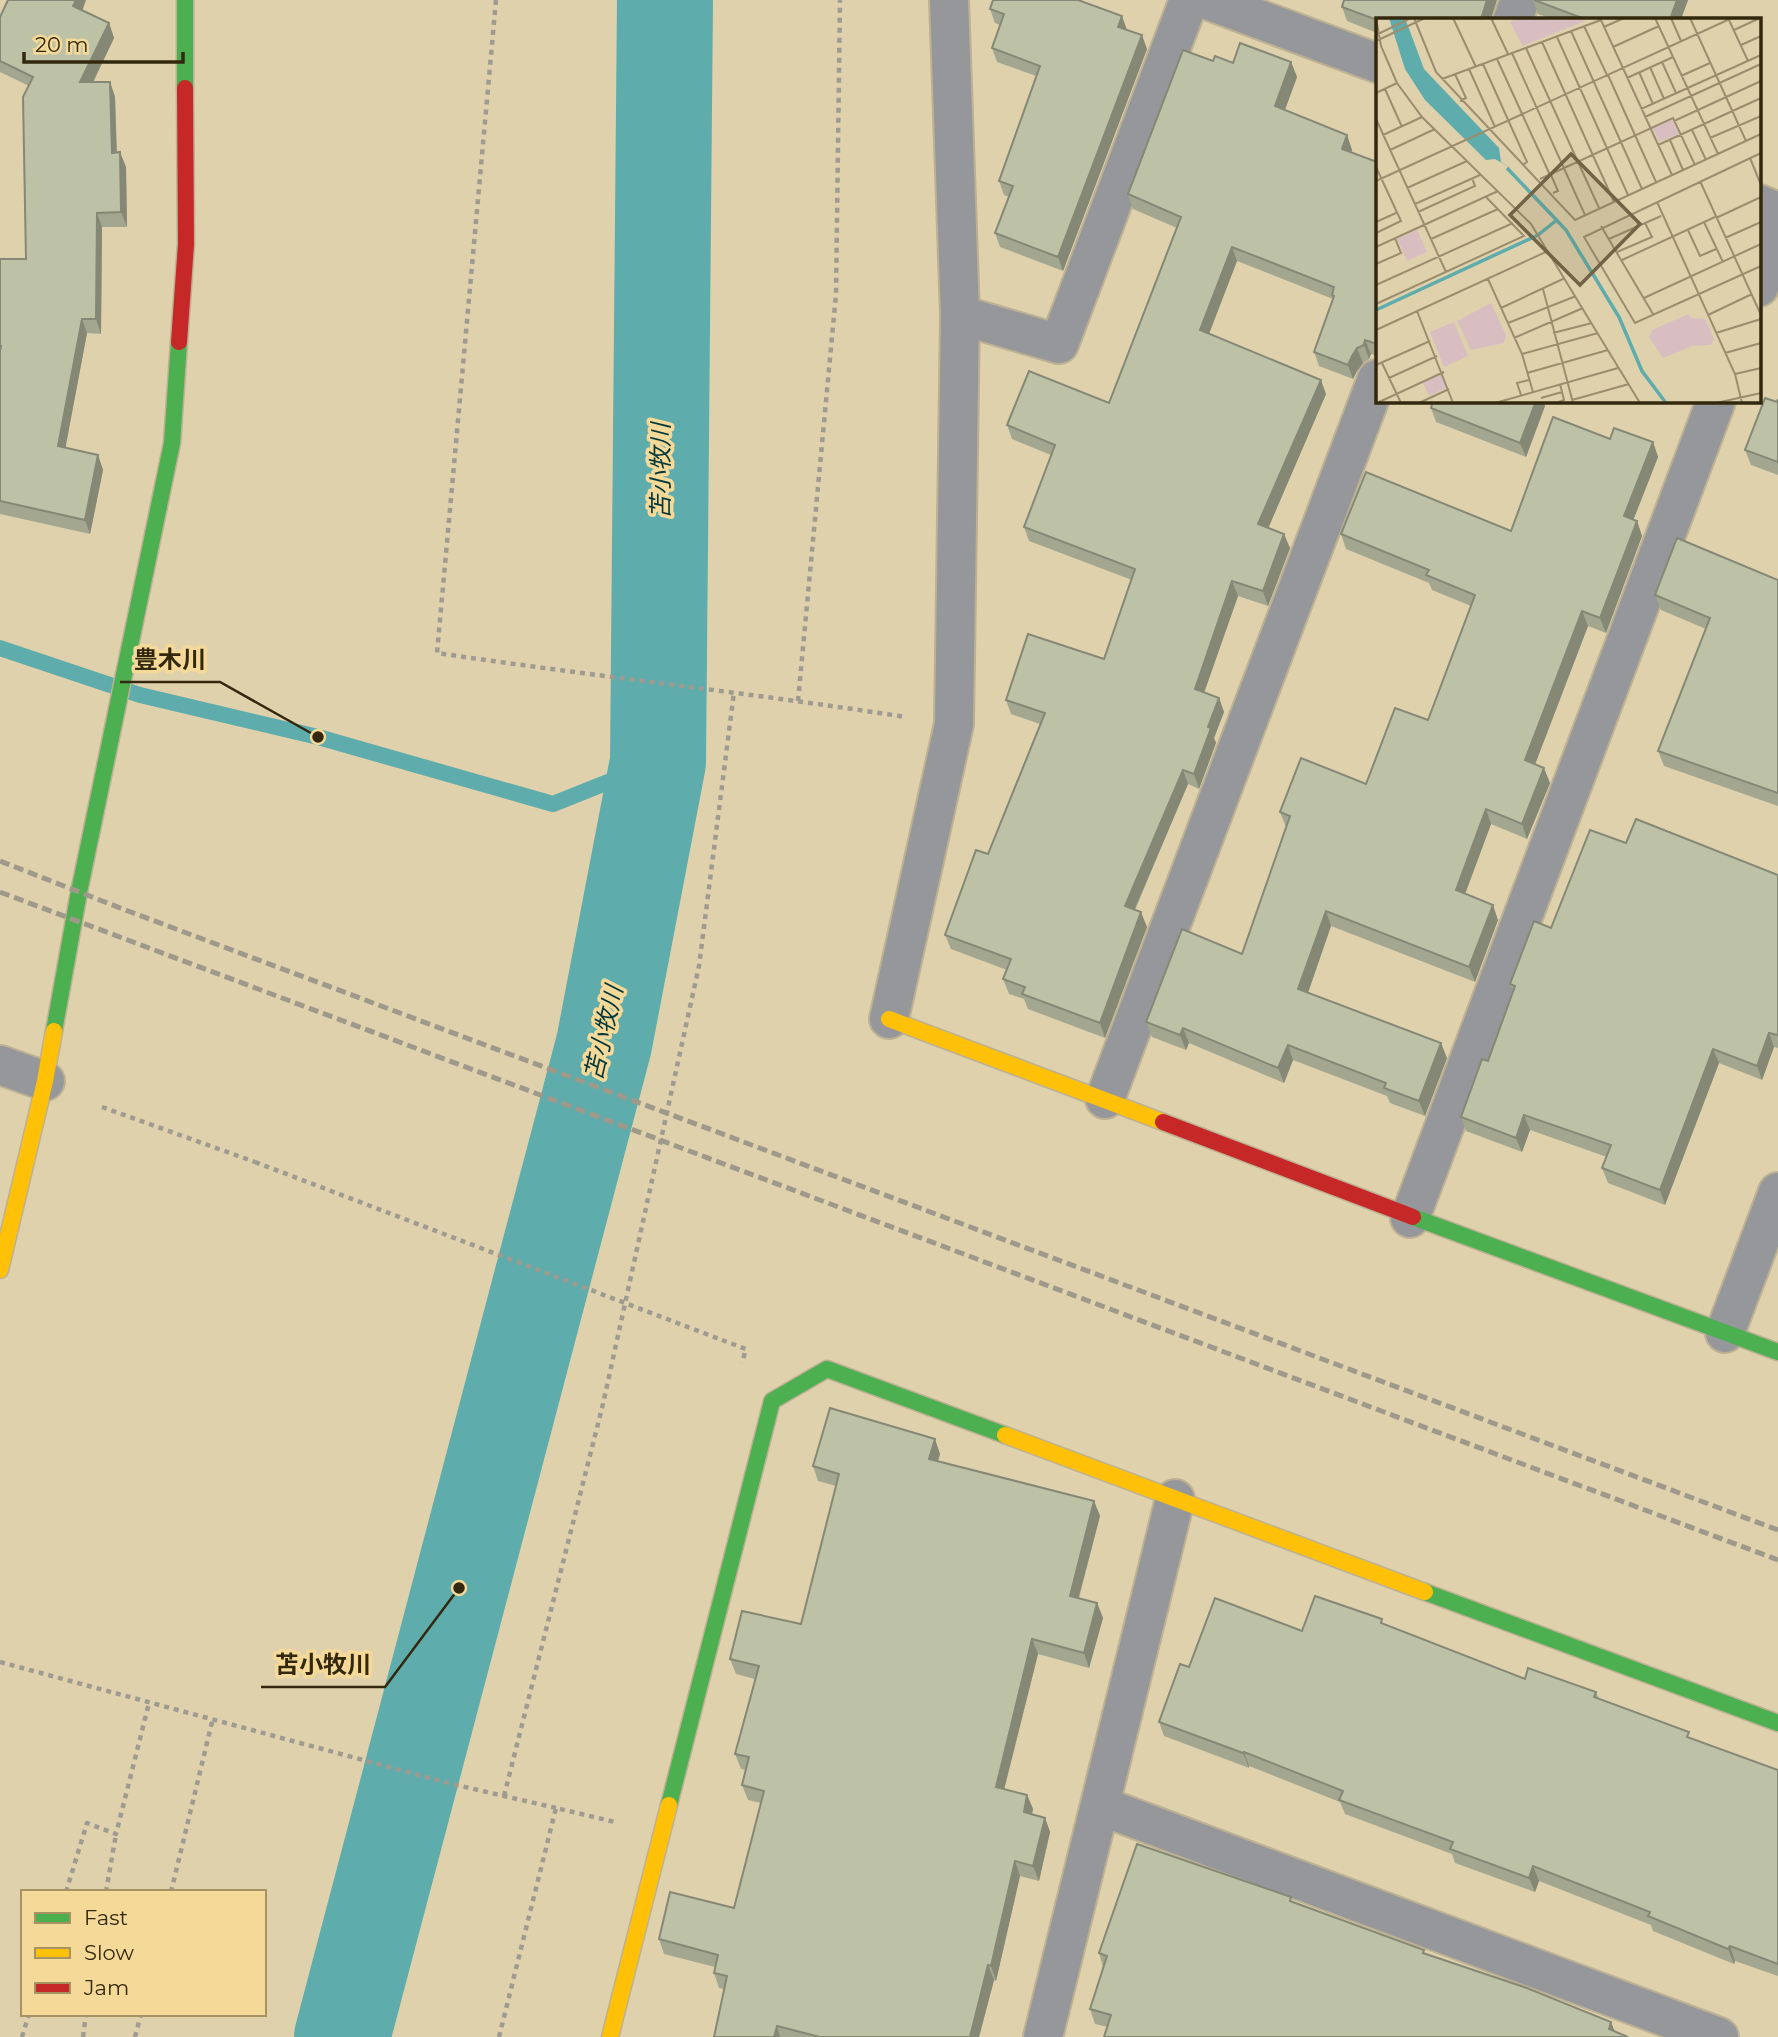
<svg xmlns="http://www.w3.org/2000/svg" width="1778" height="2037" font-family="Montserrat,'Noto Sans JP',sans-serif">
	<style>
		.lines { fill: none; stroke-linecap: round; stroke-linejoin: round }
		.stream { stroke: #5eacab; stroke-width: 16 }
		.river { stroke: #5eacab; stroke-width: 96 }
		.street-casing { stroke: #bdb194; stroke-width: 42 }
		.fast-casing { stroke: #bdb194; stroke-width: 19 }
		.slow-casing { stroke: #bdb194; stroke-width: 19 }
		.jam-casing { stroke: #bdb194; stroke-width: 19 }
		.path { stroke: #9f9b91; stroke-width: 4.5; stroke-dasharray: 5 5; stroke-linecap: butt }
		.street { stroke: #96979a; stroke-width: 38 }
		.fast { stroke: #4caf50; stroke-width: 16 }
		.slow { stroke: #ffc107; stroke-width: 16 }
		.jam { stroke: #c62828; stroke-width: 16 }
		.rail { stroke: #9f998b; stroke-width: 5; stroke-dasharray: 10 5; stroke-linecap: butt }
		.path-bridge { stroke: #9f9b91; stroke-width: 4.5; stroke-dasharray: 5 5; stroke-linecap: butt }
		.wall { fill: #a3a790 }
		.shaded-wall { fill: #848875 }
		.building { fill: #bdc2a7; stroke: #848875; stroke-width: 2 }
		.labels { text-anchor: middle; stroke-width: 7; stroke-linejoin: round; paint-order: stroke }
		.water-label { font-size: 24px; font-style: italic; fill: #00363c; stroke: #f5d998 }
		.inset-river { fill: none; stroke: #5eacab; stroke-width: 3.5 }
		.inset-road { fill: none; stroke: #9b8d6d; stroke-width: 2 }
		.view { fill: #706346; fill-opacity: 0.15; stroke: #706346; stroke-width: 3.5 }
		.inset-edge { fill: none; stroke: #33280e; stroke-width: 3.5 }
		.leader { fill: none; stroke: #33280e; stroke-width: 2.5 }
		.callout-dot { fill: #33280e; stroke: #f5d998; stroke-width: 2.5 }
		.callout-label { font-size: 24px; text-anchor: middle; font-weight: bold; fill: #33280e; stroke: #f5d998; stroke-width: 7; stroke-linejoin: round; paint-order: stroke }
	</style>
	<rect width="100%" height="100%" fill="#e0d1ad"/>
	<g class="lines">
		<!-- stream -->
		<path class="stream" d="M0 648 140 695 318 737 553 804 658 762"/>
		<!-- river -->
		<path class="river" d="M342 2037 604 1044 658 762 665 0"/>
		<!-- street casing -->
		<g class="street-casing">
			<g id="street">
				<path d="M1207 0 1377 63"/>
				<path d="M1513 19 1520 0"/>
				<path d="M1759 204 1778 212"/>
				<path d="M1759 287 1778 236"/>
				<path d="M960 315 1059 344 1189 0"/>
				<path d="M889 1019 954 724 960 315 949 0"/>
				<path d="M0 1065 45 1081"/>
				<path d="M1105 1099 1377 379"/>
				<path d="M1410 1218 1716 401"/>
				<path d="M1725 1333 1778 1192"/>
				<path d="M1101 1806 1719 2037"/>
				<path d="M1043 2037 1175 1499"/>
			</g>
		</g>
		<!-- fast casing -->
		<g class="fast-casing">
			<g id="fast">
				<path d="M185 0V88"/>
				<path d="M54 1031 79 892 172 443 179 342"/>
				<path d="M1413 1217 1778 1352"/>
				<path d="M1425 1592 1778 1723"/>
				<path d="M669 1805 772 1401 827 1369 1005 1435"/>
			</g>
		</g>
		<!-- slow casing -->
		<g class="slow-casing">
			<g id="slow">
				<path d="M889 1019 1163 1122"/>
				<path d="M0 1270 45 1081 54 1031"/>
				<path d="M1005 1435 1425 1592"/>
				<path d="M610 2037 669 1805"/>
			</g>
		</g>
		<!-- jam casing -->
		<g class="jam-casing">
			<g id="jam">
				<path d="M179 342 186 244 185 88"/>
				<path d="M1163 1122 1413 1217"/>
			</g>
		</g>
		<!-- path -->
		<g class="path">
			<path d="M496 0 437 653C593 676 750 693 906 717"/>
			<path d="M798 701 836 294 840 0"/>
			<path d="M102 1107 255 1162"/>
			<path d="M722 1340 746 1349 742 1363"/>
			<path d="M0 1662 452 1784 556 1808"/>
			<path d="M504 1796 603 1404 699 966 734 692"/>
			<path d="M66 1892 87 1823 116 1834 149 1703"/>
			<path d="M106 1892 116 1834"/>
			<path d="M171 1892 213 1718"/>
			<path d="M22 2037 29 2014"/>
			<path d="M83 2037 86 2014"/>
			<path d="M135 2037 141 2014"/>
			<path d="M499 2037 556 1808 615 1822"/>
		</g>
		<!-- street -->
		<use href="#street" class="street"/>
		<!-- fast -->
		<use href="#fast" class="fast"/>
		<!-- slow -->
		<use href="#slow" class="slow"/>
		<!-- jam -->
		<use href="#jam" class="jam"/>
		<!-- rail -->
		<g class="rail">
			<path d="M0 861 128 911 1778 1530"/>
			<path d="M0 892 1778 1560"/>
		</g>
		<!-- path-bridge -->
		<path class="path-bridge" d="M255 1162 722 1340"/>
	</g>
	<!-- wall -->
	<g class="wall">
		<path d="M1533 0H1688L1681 19H1552L1538 14Z"/>
		<path d="M1342 7 1377 19V33L1347 21Z"/>
		<path d="M990 9 1127 30 1147 49 1063 271 1000 247 995 233 1009 197 1004 195 999 181 1036 76 997 62 992 48 1000 25 995 23Z"/>
		<path d="M82 10 109 23 114 38 93 82H110L115 97 117 153 126 167 127 227H102L101 334 87 333 65 448 98 455 103 470 90 534 0 514V259H26L29 86 0 72V17Z"/>
		<path d="M1213 61 1233 63 1291 62 1297 77 1285 110 1347 135 1352 150 1351 152 1377 162V356L1371 354 1369 359 1363 363 1357 371 1353 379 1319 366 1314 352 1333 299 1237 261 1209 334 1326 394 1268 528 1290 548 1268 606 1238 596 1204 693 1219 698 1224 712 1214 738 1216 743 1199 789 1188 784 1135 910 1147 927 1105 1038 1028 1009 1024 999 1009 994 1003 979 1007 970 951 949 945 935 988 854 1040 724 1011 714 1006 700 1104 659 1132 580 1029 541 1024 527 1051 455 1012 439 1007 425 1109 403 1177 228 1133 209 1128 194Z"/>
		<path d="M1778 399V475L1751 465 1745 450Z"/>
		<path d="M1545 406 1526 457 1436 422 1431 408Z"/>
		<path d="M1610 439 1653 442 1658 457 1633 520 1637 521 1642 536 1606 633 1588 626 1535 764 1550 783 1527 839 1491 824 1465 894 1498 920 1475 982 1331 926 1308 993 1447 1058 1425 1116 1390 1103 1387 1096 1293 1060 1284 1083 1189 1043 1186 1050 1152 1037 1146 1022 1242 954 1286 827 1280 812 1366 784 1428 720 1471 606 1432 590 1429 583 1346 549 1341 534 1511 531Z"/>
		<path d="M1778 580V806L1664 766 1658 751 1706 629 1661 610 1655 595Z"/>
		<path d="M1626 843 1778 875V1048L1774 1047 1762 1080 1719 1063 1665 1205 1608 1183 1602 1168 1607 1157 1530 1130 1522 1152 1466 1131 1461 1117 1488 1061 1513 991 1510 984 1551 928Z"/>
		<path d="M940 1454 938 1461 1094 1501 1100 1516 1079 1598 1097 1603 1103 1618 1089 1668 1038 1654 1004 1789 1027 1795 1033 1809 1032 1814 1045 1818 1050 1832 1039 1881 1020 1876 996 1981 994 1980 979 2037H714L724 1989 719 1988 714 1973 715 1967 664 1954 659 1939 734 1908 761 1803 748 1800 742 1785 746 1770 741 1769 735 1754 755 1679 736 1674 730 1659 801 1624 836 1486 818 1481 813 1466Z"/>
		<path d="M1384 1625 1525 1679 1596 1692 1599 1699 1691 1738 1778 1770V1976L1735 1961 1734 1964 1653 1931 1651 1925 1539 1881 1535 1892 1455 1863 1452 1854 1345 1814 1340 1802 1249 1766V1768L1164 1736 1159 1722 1189 1667 1302 1631Z"/>
		<path d="M1291 1897 1108 2027 1095 2024 1090 2009 1103 1967 1099 1953Z"/>
	</g>
	<!-- shaded-wall -->
	<g class="shaded-wall">
		<path d="M76 0H86L79 20 73 6Z"/>
		<path d="M1487 0H1497L1491 19H1481Z"/>
		<path d="M1677 0H1688L1681 19H1670Z"/>
		<path d="M1122 16 1127 30 1118 27Z"/>
		<path d="M109 23 114 38 86 97 80 82Z"/>
		<path d="M1142 35 1147 49 1063 271 1058 257Z"/>
		<path d="M1291 62 1297 77 1281 120 1275 106Z"/>
		<path d="M110 82 115 97 117 167 112 153Z"/>
		<path d="M1347 135 1352 150 1347 163 1342 149Z"/>
		<path d="M120 152 126 167 127 227 121 212Z"/>
		<path d="M97 213 102 227 101 334 96 319Z"/>
		<path d="M1232 247 1237 261 1205 344 1200 330Z"/>
		<path d="M82 319 87 333 63 461 58 446Z"/>
		<path d="M1365 340 1371 354 1369 359 1364 345Z"/>
		<path d="M1357 348 1363 363 1357 371 1353 379 1348 365 1352 356Z"/>
		<path d="M1321 380 1326 394 1264 538 1258 524Z"/>
		<path d="M1536 401H1543L1545 406 1526 457 1520 443Z"/>
		<path d="M1653 442 1658 457 1629 531 1624 516Z"/>
		<path d="M98 455 103 470 90 534 85 520Z"/>
		<path d="M1637 521 1642 536 1606 633 1600 618Z"/>
		<path d="M1284 534 1290 548 1268 606 1263 591Z"/>
		<path d="M1232 581 1238 596 1200 704 1195 689Z"/>
		<path d="M1582 611 1588 626 1531 775 1525 760Z"/>
		<path d="M1219 698 1224 712 1214 738 1216 743 1199 789 1194 774 1208 727Z"/>
		<path d="M1544 768 1550 783 1527 839 1522 824Z"/>
		<path d="M1183 770 1188 784 1130 920 1125 906Z"/>
		<path d="M1486 809 1491 824 1461 905 1456 890Z"/>
		<path d="M1493 905 1498 920 1475 982 1469 967Z"/>
		<path d="M1326 911 1331 926 1304 1004 1298 989Z"/>
		<path d="M1141 912 1147 927 1105 1038 1100 1023Z"/>
		<path d="M1183 1028 1189 1043 1186 1050 1180 1035Z"/>
		<path d="M1769 1033 1774 1047 1762 1080 1757 1066Z"/>
		<path d="M1441 1043 1447 1058 1425 1116 1419 1101Z"/>
		<path d="M1288 1045 1293 1060 1284 1083 1278 1068Z"/>
		<path d="M1713 1049 1719 1063 1665 1205 1660 1190Z"/>
		<path d="M1524 1115 1530 1130 1522 1152 1516 1138Z"/>
		<path d="M935 1439 940 1454 934 1474 929 1459Z"/>
		<path d="M1094 1501 1100 1516 1075 1611 1070 1596Z"/>
		<path d="M1097 1603 1103 1618 1089 1668 1084 1653Z"/>
		<path d="M1032 1639 1038 1654 1001 1802 996 1787Z"/>
		<path d="M1244 1752 1249 1766V1768L1243 1753Z"/>
		<path d="M1027 1795 1033 1809 1029 1827 1024 1812Z"/>
		<path d="M1045 1818 1050 1832 1039 1881 1033 1866Z"/>
		<path d="M1015 1861 1020 1876 996 1981 991 1966Z"/>
		<path d="M1533 1866 1539 1881 1535 1892 1529 1878Z"/>
		<path d="M1730 1946 1735 1961 1734 1964 1728 1949Z"/>
		<path d="M988 1965 994 1980 979 2037H970Z"/>
		<path d="M1611 2022 1617 2037 1609 2029Z"/>
		<path d="M777 2026 780 2037H774Z"/>
	</g>
	<!-- building -->
	<g class="building">
		<path d="M8 0H76L73 6 109 23 80 82H110L112 153 120 152 121 212 97 213 96 319H82L58 446 98 455 85 520 0 501V351L1 346H0V259H26L23 97 33 77 0 61V17Z"/>
		<path d="M993 0H1078L1122 16 1118 27 1142 35 1058 257 995 233 1013 186 999 181 1040 66 992 48 1004 14 990 9Z"/>
		<path d="M1344 0H1487L1481 19H1377V20L1342 7Z"/>
		<path d="M1534 0H1677L1670 19H1585Z"/>
		<path d="M1240 43 1291 62 1275 106 1347 135 1342 149 1377 162V344L1365 340 1364 345 1357 348 1352 356 1348 365 1314 352 1334 296 1332 295 1334 287 1232 247 1200 330 1321 380 1258 524 1284 534 1263 591 1232 581 1195 689 1219 698 1208 727 1211 728 1194 774 1183 770 1125 906 1141 912 1100 1023 1022 994 1025 987 1003 979 1011 959 945 935 976 850 988 854 1045 713 1006 700 1028 634 1104 659 1135 569 1024 527 1055 445 1007 425 1029 371 1109 403 1181 217 1128 194 1183 50 1213 61 1215 56 1233 63Z"/>
		<path d="M1765 398 1777 402 1778 399V462L1745 450Z"/>
		<path d="M1433 401H1536L1520 443 1431 408Z"/>
		<path d="M1553 417 1610 439 1614 428 1653 442 1624 516 1637 521 1600 618 1582 611 1525 760 1544 768 1522 824 1486 809 1456 890 1493 905 1469 967 1326 911 1298 989 1441 1043 1419 1101 1384 1088 1386 1083 1288 1045 1278 1068 1183 1028 1180 1035 1146 1022 1182 929 1242 954 1290 816 1280 812 1301 758 1366 784 1395 708 1428 720 1475 595 1426 575 1429 570 1341 534 1366 472 1511 531Z"/>
		<path d="M1677 538 1778 580V793L1658 751 1710 618 1655 595Z"/>
		<path d="M1636 819 1778 875V1035L1769 1033 1757 1066 1713 1049 1660 1190 1602 1168 1611 1145 1524 1115 1516 1138 1461 1117 1482 1059 1488 1061 1515 986 1510 984 1534 921 1551 928 1590 830 1626 843Z"/>
		<path d="M830 1408 935 1439 929 1459 1094 1501 1070 1596 1097 1603 1084 1653 1032 1639 996 1787 1027 1795 1024 1812 1045 1818 1033 1866 1015 1861 991 1966 988 1965 970 2037H820L777 2026 774 2037H714L727 1976 714 1973 718 1955 659 1939 670 1892 734 1908 764 1791 742 1785 749 1757 735 1754 759 1666 730 1659 742 1611 801 1624 839 1474 813 1466Z"/>
		<path d="M1315 1596 1382 1619 1381 1623 1525 1679 1528 1668 1596 1692 1594 1697 1689 1732 1687 1737 1778 1770V1964L1730 1946 1728 1949 1648 1916 1650 1912 1533 1866 1529 1878 1450 1849 1453 1842 1339 1800 1343 1791 1244 1752 1243 1753 1159 1722 1180 1664 1189 1667 1215 1598 1302 1631Z"/>
		<path d="M1137 1844 1291 1897 1290 1901 1424 1950 1423 1953 1524 1987 1611 2022 1609 2029 1628 2037H1104L1111 2015 1090 2009 1107 1956 1099 1953Z"/>
	</g>
	<g class="labels">
		<!-- water labels -->
		<g class="water-label">
			<text transform="translate(661 471) rotate(-90)" y="8">苫小牧川</text>
			<text transform="translate(604 1033) rotate(-77)" y="8">苫小牧川</text>
		</g>
	</g>
	<!-- overview -->
	<g transform="translate(1376 18)">
		<rect width="385" height="385" fill="#e0d1ad"/>
		<path d="M141 0H207L209 3 147 28 134 4ZM296 102 303 116 283 124 277 110ZM41 212 51 234 31 243 21 221ZM115 285 130 317 128 325 95 332 81 303ZM312 296 314 300 329 301 338 321 335 327 316 328 287 340 273 319 276 312ZM78 304 92 338 68 349 54 314ZM66 356 70 370 53 378 47 365Z" fill="#d8bec1"/>
		<path d="M13 0H29L48 51 123 130 125 144 136 151 119 141 110 142 49 82 29 51Z" fill="#5eacab"/>
		<path class="inset-river" d="M131 150 190 212 243 299 266 353 290 385M0 292 162 217 182 201"/>
		<path class="inset-road" d="M0 0 5 28 21 65 46 99 155 206 264 385M38 0 60 54 199 202 385 116M77 0 100 49M115 0 132 36M224 0 296 157M279 0 342 136M295 0 305 23M314 0 370 123M353 2 372 43M208 8 231 57M228 9 248 0M358 12 384 0M195 13 266 171M0 17 35 0M181 19 252 177M0 23 49 0M166 24 238 184M365 27 385 18M237 29 283 8M150 30 223 190M136 35 209 197M121 41 174 157M286 44 300 75M107 46 151 144 148 146M274 49 288 81M93 51 119 109M263 54 277 86M79 56 90 80 84 83M232 57 280 164M305 58 334 45M251 60 297 39M66 61 225 2M9 71 26 109M0 75 21 65M265 91 385 37M269 99 385 46M0 101 70 254M298 103 385 63M316 112 330 142M7 117 46 99M334 120 385 98M294 122 307 152M282 127 385 80M14 132 59 111M385 135 208 219 259 305 385 248M374 140 385 167M0 149 25 203 0 215M175 157 182 173 177 175M164 161 297 100 319 147M0 163 356 0M324 163 385 297M31 170 91 143M281 184 359 356 366 385M39 186 104 157M42 194 99 168 96 160M340 200 385 179M0 204 20 195M328 204 347 244M225 208 277 296M312 212 324 238 340 231M349 220 385 204M55 221 122 191M233 221 285 198M0 229 122 173M241 234 276 219 269 205M246 242 339 199M0 246 25 235 19 220M112 261 146 336 157 374M0 267 137 205M167 271 197 385M268 280 385 226M0 286 148 218 110 179M125 290 189 260M41 293 77 385M332 297 376 276M132 305 200 278M0 312 172 233M177 315 216 305M340 315 385 301M138 320 207 290M349 335 385 325M146 336 222 315M6 345 25 385M0 347 54 323M151 355 232 332M359 356 385 350M13 360 61 338M145 377 141 365 153 362M165 380 186 374M196 382 253 366M3 384 68 354M43 385 73 371M119 385 242 350M180 385 188 382 184 366M340 385 385 375"/>
		<path class="view" d="M195 136 264 206 204 267 134 197Z"/>
		<rect width="385" height="385" class="inset-edge"/>
	</g>
	<!-- callouts -->
	<path class="leader" d="M318 737L220 682H120M459 1588L385 1687H261"/>
	<g class="callout-dot">
		<circle cx="318" cy="737" r="7"/>
		<circle cx="459" cy="1588" r="7"/>
	</g>
	<g class="callout-label">
		<text x="170" y="668">豊木川</text>
		<text x="323" y="1673">苫小牧川</text>
	</g>
	<!-- legend -->
	<rect x="21" y="1890" width="245" height="126" fill="#f5d998" stroke="#a79261" stroke-width="2"/>
	<rect x="35" y="1913" width="35" height="10" fill="#4caf50" stroke="#a79261" stroke-width="2"/>
	<text x="84" y="1925" font-size="21" fill="#33280e">Fast</text>
	<rect x="35" y="1948" width="35" height="10" fill="#ffc107" stroke="#a79261" stroke-width="2"/>
	<text x="84" y="1960" font-size="21" fill="#33280e">Slow</text>
	<rect x="35" y="1983" width="35" height="10" fill="#c62828" stroke="#a79261" stroke-width="2"/>
	<text x="84" y="1995" font-size="21" fill="#33280e">Jam</text>
	<!-- scale -->
	<path d="M24 52v10h159v-10" fill="none" stroke="#33280e" stroke-width="3.5"/>
	<text x="35" y="52" font-size="21" fill="#33280e" stroke="#f5d998" stroke-width="5" paint-order="stroke">20 m</text>
</svg>
